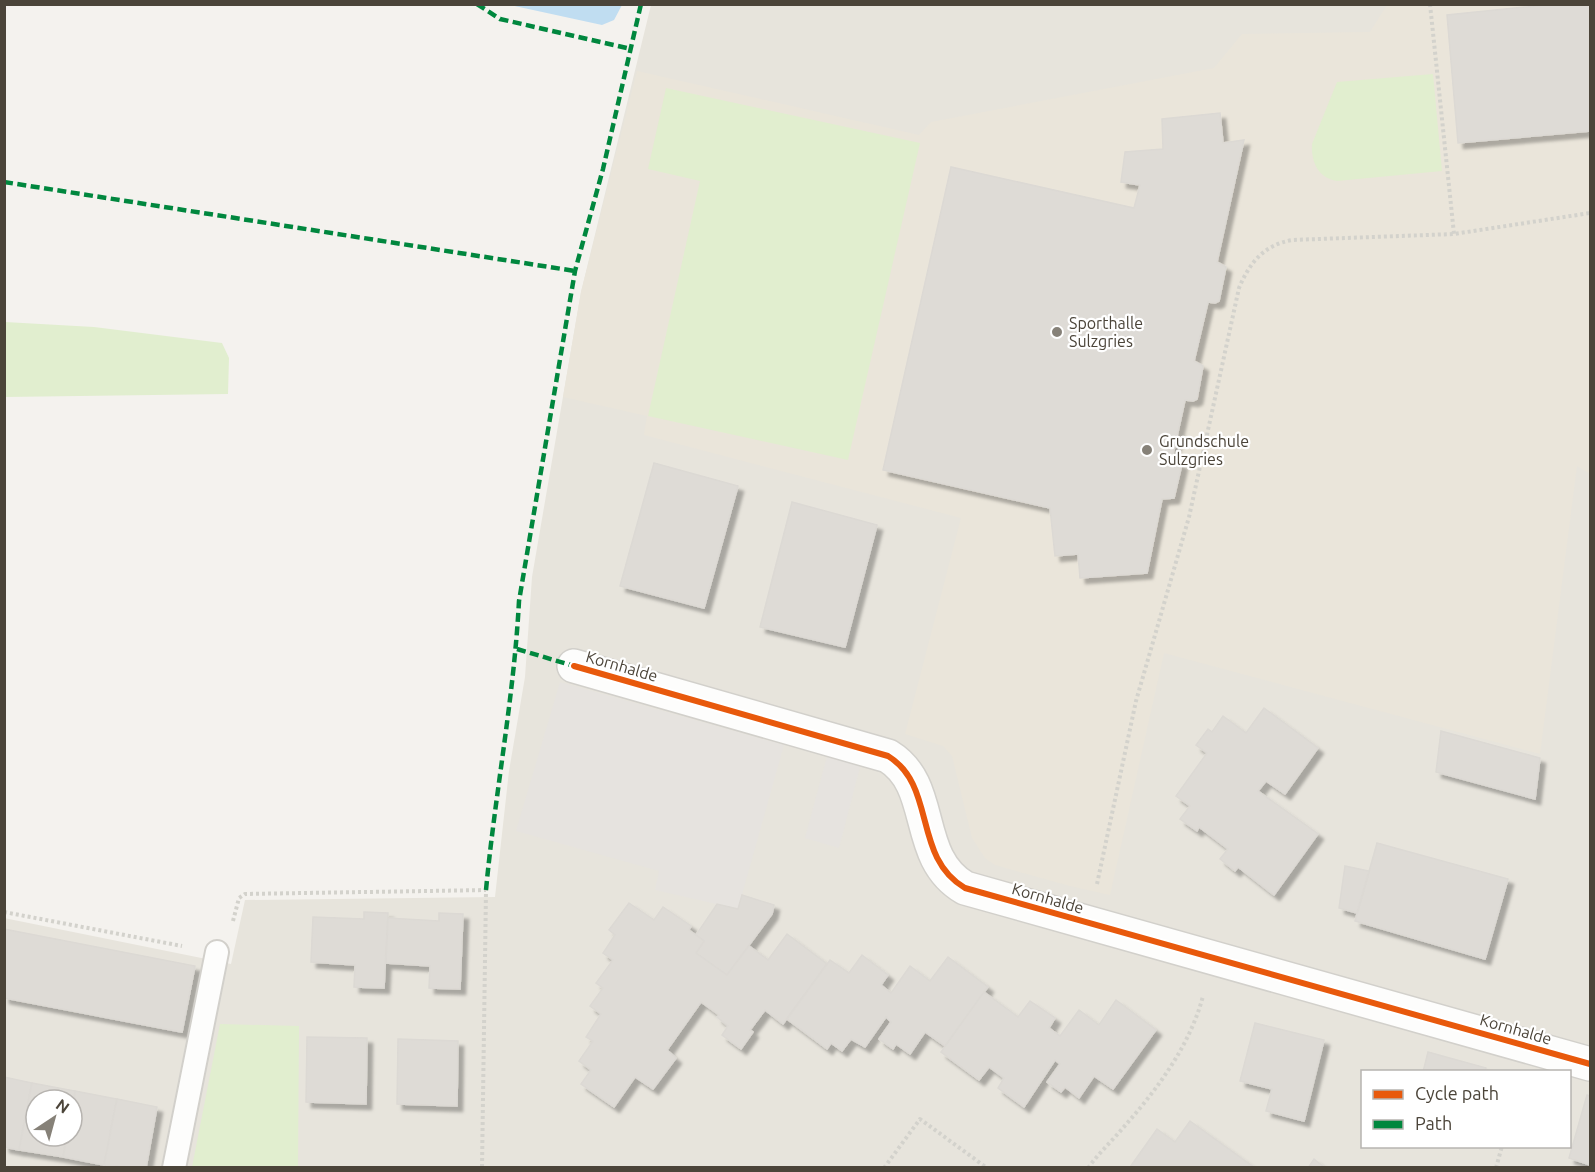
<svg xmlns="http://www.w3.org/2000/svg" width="1595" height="1172" font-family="Ubuntu,sans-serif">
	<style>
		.residential { fill: #e7e4dc; fill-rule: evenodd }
		.education { fill: #eae5da }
		.green { fill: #e1eecf }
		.parking { fill: #e6e3df }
		.water { fill: #c0ddf1 }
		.building { fill: #dedbd6; stroke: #dcd9d4; stroke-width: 1.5; filter: url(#shadow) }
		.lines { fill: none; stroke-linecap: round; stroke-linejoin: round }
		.service-casing { stroke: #d2d0cb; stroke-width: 26 }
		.minor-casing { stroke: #d2d0cb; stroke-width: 36 }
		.path { stroke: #d3d2cc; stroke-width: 4; stroke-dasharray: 3 3; stroke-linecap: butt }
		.service { stroke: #fdfdfc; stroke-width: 22 }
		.minor { stroke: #fdfdfc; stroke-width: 33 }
		.quiet { stroke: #00873e; stroke-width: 4.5; stroke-dasharray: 9 4.5; stroke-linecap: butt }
		.cycleway-casing { stroke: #fff; stroke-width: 10 }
		.cycleway { stroke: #e8590c; stroke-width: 6 }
		.poi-dot { fill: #868178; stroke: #fff; stroke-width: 2 }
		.labels { text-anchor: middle; stroke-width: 4.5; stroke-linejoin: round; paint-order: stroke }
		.poi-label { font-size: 16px; fill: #4b4439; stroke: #fff; text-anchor: start }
		.street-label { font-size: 16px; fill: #4b4439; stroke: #fff }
	</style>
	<defs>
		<filter id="shadow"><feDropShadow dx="5.5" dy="5.5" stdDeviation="1.5" flood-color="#0004"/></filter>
	</defs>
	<rect width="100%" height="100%" fill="#f4f2ee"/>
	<!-- residential -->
	<path class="residential" d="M651 5H1590V1167H5L4 918 231 964 245 900 495 897 509 771 525 677 532 577 581 292ZM1362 1072H1570V1146H1362ZM36 1100H72V1136H36Z"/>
	<!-- education -->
	<path class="education" d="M1387 5H1590V474L1577 466 1540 754 1164 653 1110 895 1070 886 995 865 985 858 972 838 952 756 943 746 905 734 961 518 644 435 647 416 563 397 581 292 637 71 919 135 931 122 1214 68 1242 34 1370 32Z"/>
	<!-- green -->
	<g class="green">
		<path d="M1433 74 1442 171 1337 181C1318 178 1311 162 1312 144L1337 82Z"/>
		<path d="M666 88 920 143 848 460 648 416 700 181 648 169Z"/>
		<path d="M5 322 94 327 222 343 229 358 228 394 5 397Z"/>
		<path d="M220 1024 299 1026 298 1167H192Z"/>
	</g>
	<!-- parking -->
	<g class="parking">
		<path d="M560 682 784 745 738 909 655 890 659 871 516 831Z"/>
		<path d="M828 753 861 763 839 848 805 838Z"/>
	</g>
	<!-- water -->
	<path class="water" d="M510 5H622L614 20 602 25Z"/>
	<!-- building -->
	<g class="building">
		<path d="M1555 4H1590V131L1458 143 1447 15Z"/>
		<path d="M1220 113 1223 143 1244 140 1217 262 1226 267 1219 301 1215 303 1208 302 1194 361 1203 366 1197 399 1193 401 1185 400 1172 459 1182 464 1174 498 1162 499 1147 573 1080 578 1078 554 1055 556 1050 508 883 470 951 167 1134 208 1140 185 1121 182 1125 152 1163 149 1162 119Z"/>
		<path d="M654 463 738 486 704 608 620 586Z"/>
		<path d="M792 502 877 525 845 647 760 627Z"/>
		<path d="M1264 708 1318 748 1285 794 1266 781 1258 791 1318 834 1274 895 1238 867 1235 871 1220 859 1228 849 1199 827 1197 831 1180 819 1190 806 1176 796 1207 753 1196 745 1208 729 1212 732 1223 716 1246 733Z"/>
		<path d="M1441 731 1540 758 1535 799 1436 772Z"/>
		<path d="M1377 843 1508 879 1485 959 1355 921Z"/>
		<path d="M1345 866 1369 871 1357 913 1339 908Z"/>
		<path d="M742 895 774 905 772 914 727 975 696 953 704 941 696 935 717 904 738 909Z"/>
		<path d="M629 903 654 920 663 907 691 926 689 930 704 941 696 953 727 975 749 946 768 960 787 934 827 964 783 1024 765 1010 750 1030 753 1032 741 1049 722 1035 728 1026 717 1017 719 1015 701 1002 667 1050 676 1058 653 1089 635 1077 614 1107 581 1084 591 1070 579 1061 593 1041 586 1037 601 1014 590 1006 603 988 596 983 613 960 603 953 615 935 609 930Z"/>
		<path d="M364 912 388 913 384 988 354 987 355 965 311 962 313 917 364 919Z"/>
		<path d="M439 913 463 914 460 989 429 988 430 966 386 963 388 918 439 921Z"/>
		<path d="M4 929 195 966 182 1032 4 998Z"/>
		<path d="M862 955 888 975 881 985 891 993 910 966 930 981 948 957 988 987 945 1046 925 1032 910 1054 896 1044 893 1049 879 1039 891 1022 886 1017 865 1047 851 1039 842 1051 831 1043 827 1049 787 1019 830 960 849 973Z"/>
		<path d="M984 992 1018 1017 1030 1001 1055 1018 1049 1028 1060 1036 1079 1010 1099 1025 1116 1000 1156 1030 1113 1089 1094 1076 1079 1098 1065 1087 1061 1092 1047 1082 1060 1064 1055 1060 1024 1107 998 1088 1004 1078 989 1067 979 1080 941 1052Z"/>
		<path d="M1255 1023 1324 1040 1304 1121 1266 1111 1272 1089 1240 1081Z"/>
		<path d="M307 1037 367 1038 366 1104 306 1102Z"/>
		<path d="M398 1039 458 1041 457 1106 397 1104Z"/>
		<path d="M1428 1052 1486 1068 1485 1072H1423Z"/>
		<path d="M4 1077 32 1083 19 1150 4 1147Z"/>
		<path d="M32 1083 75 1091 72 1110V1100H36V1136H67L63 1157 19 1150Z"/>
		<path d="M75 1091 117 1099 104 1165 63 1157 67 1136H72Z"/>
		<path d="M1587 1095 1590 1096V1165L1569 1158Z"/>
		<path d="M117 1099 157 1107 146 1168 104 1165Z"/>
		<path d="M1190 1121 1255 1168 1130 1167 1157 1129 1175 1142Z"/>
		<path d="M1314 1159 1325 1168H1308Z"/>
	</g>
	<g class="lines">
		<!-- service casing -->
		<g class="service-casing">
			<path id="service" d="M174 1168 217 952"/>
		</g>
		<!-- minor casing -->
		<g class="minor-casing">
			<path id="minor" d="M574 666 888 756C937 786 912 857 965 888L1590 1064"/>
		</g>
		<!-- path -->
		<g class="path">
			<path d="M1430 4 1454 234"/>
			<path d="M1097 884 1136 701 1189 517 1239 288C1250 262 1264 245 1292 240L1454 234 1590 213"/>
			<path d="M4 912 182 946"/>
			<path d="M233 921 239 898 245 894 486 890 482 1168"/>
			<path d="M884 1168 920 1119 987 1168"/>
			<path d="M1088 1168C1098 1154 1111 1142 1122 1129 1156 1091 1190 1046 1203 996"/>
			<path d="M1496 1168 1502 1146"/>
		</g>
		<!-- service -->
		<use href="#service" class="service"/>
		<!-- minor -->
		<use href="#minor" class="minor"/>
		<!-- quiet -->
		<g class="quiet">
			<path d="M477 4 500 19 631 49"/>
			<path d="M4 182 575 271"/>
			<path d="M517 649 574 666"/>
			<path d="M486 890C495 794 514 697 519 601L575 271 603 169 641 4"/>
		</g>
		<!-- cycleway casing -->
		<g class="cycleway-casing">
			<path id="cycleway" d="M574 666 888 756C937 786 912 857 965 888L1590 1064"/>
		</g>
		<!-- cycleway -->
		<use href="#cycleway" class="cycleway"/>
	</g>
	<!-- markers -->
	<g class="poi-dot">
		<circle cx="1057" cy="332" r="6"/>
		<circle cx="1147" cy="450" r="6"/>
	</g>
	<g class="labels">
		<!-- poi labels -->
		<g class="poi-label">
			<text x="1069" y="329">Sporthalle<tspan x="1069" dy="18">Sulzgries</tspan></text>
			<text x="1159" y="447">Grundschule<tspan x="1159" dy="18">Sulzgries</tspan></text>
		</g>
		<!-- street labels -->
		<g class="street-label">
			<text transform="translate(622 666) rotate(16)" y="6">Kornhalde</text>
			<text transform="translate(1048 898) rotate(16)" y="6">Kornhalde</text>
			<text transform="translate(1516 1029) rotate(16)" y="6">Kornhalde</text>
		</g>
	</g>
	<!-- border -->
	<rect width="1595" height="1172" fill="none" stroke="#4b4439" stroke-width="12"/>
	<!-- legend -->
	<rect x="1361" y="1070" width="210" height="78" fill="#ffffff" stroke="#b7b4b0" stroke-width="1.5"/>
	<rect x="1373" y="1090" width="30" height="9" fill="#e8590c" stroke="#b7b4b0" stroke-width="1.5"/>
	<text x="1415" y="1100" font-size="18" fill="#4b4439">Cycle path</text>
	<rect x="1373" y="1120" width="30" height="9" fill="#00873e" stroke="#b7b4b0" stroke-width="1.5"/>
	<text x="1415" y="1130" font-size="18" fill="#4b4439">Path</text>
	<!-- north arrow -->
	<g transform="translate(54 1118) rotate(36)"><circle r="28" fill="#ffffff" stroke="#b7b4b0" stroke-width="1.5"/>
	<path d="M0-4.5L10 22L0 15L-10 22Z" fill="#868178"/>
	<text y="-9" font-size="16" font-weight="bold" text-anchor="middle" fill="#4b4439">N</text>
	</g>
</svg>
